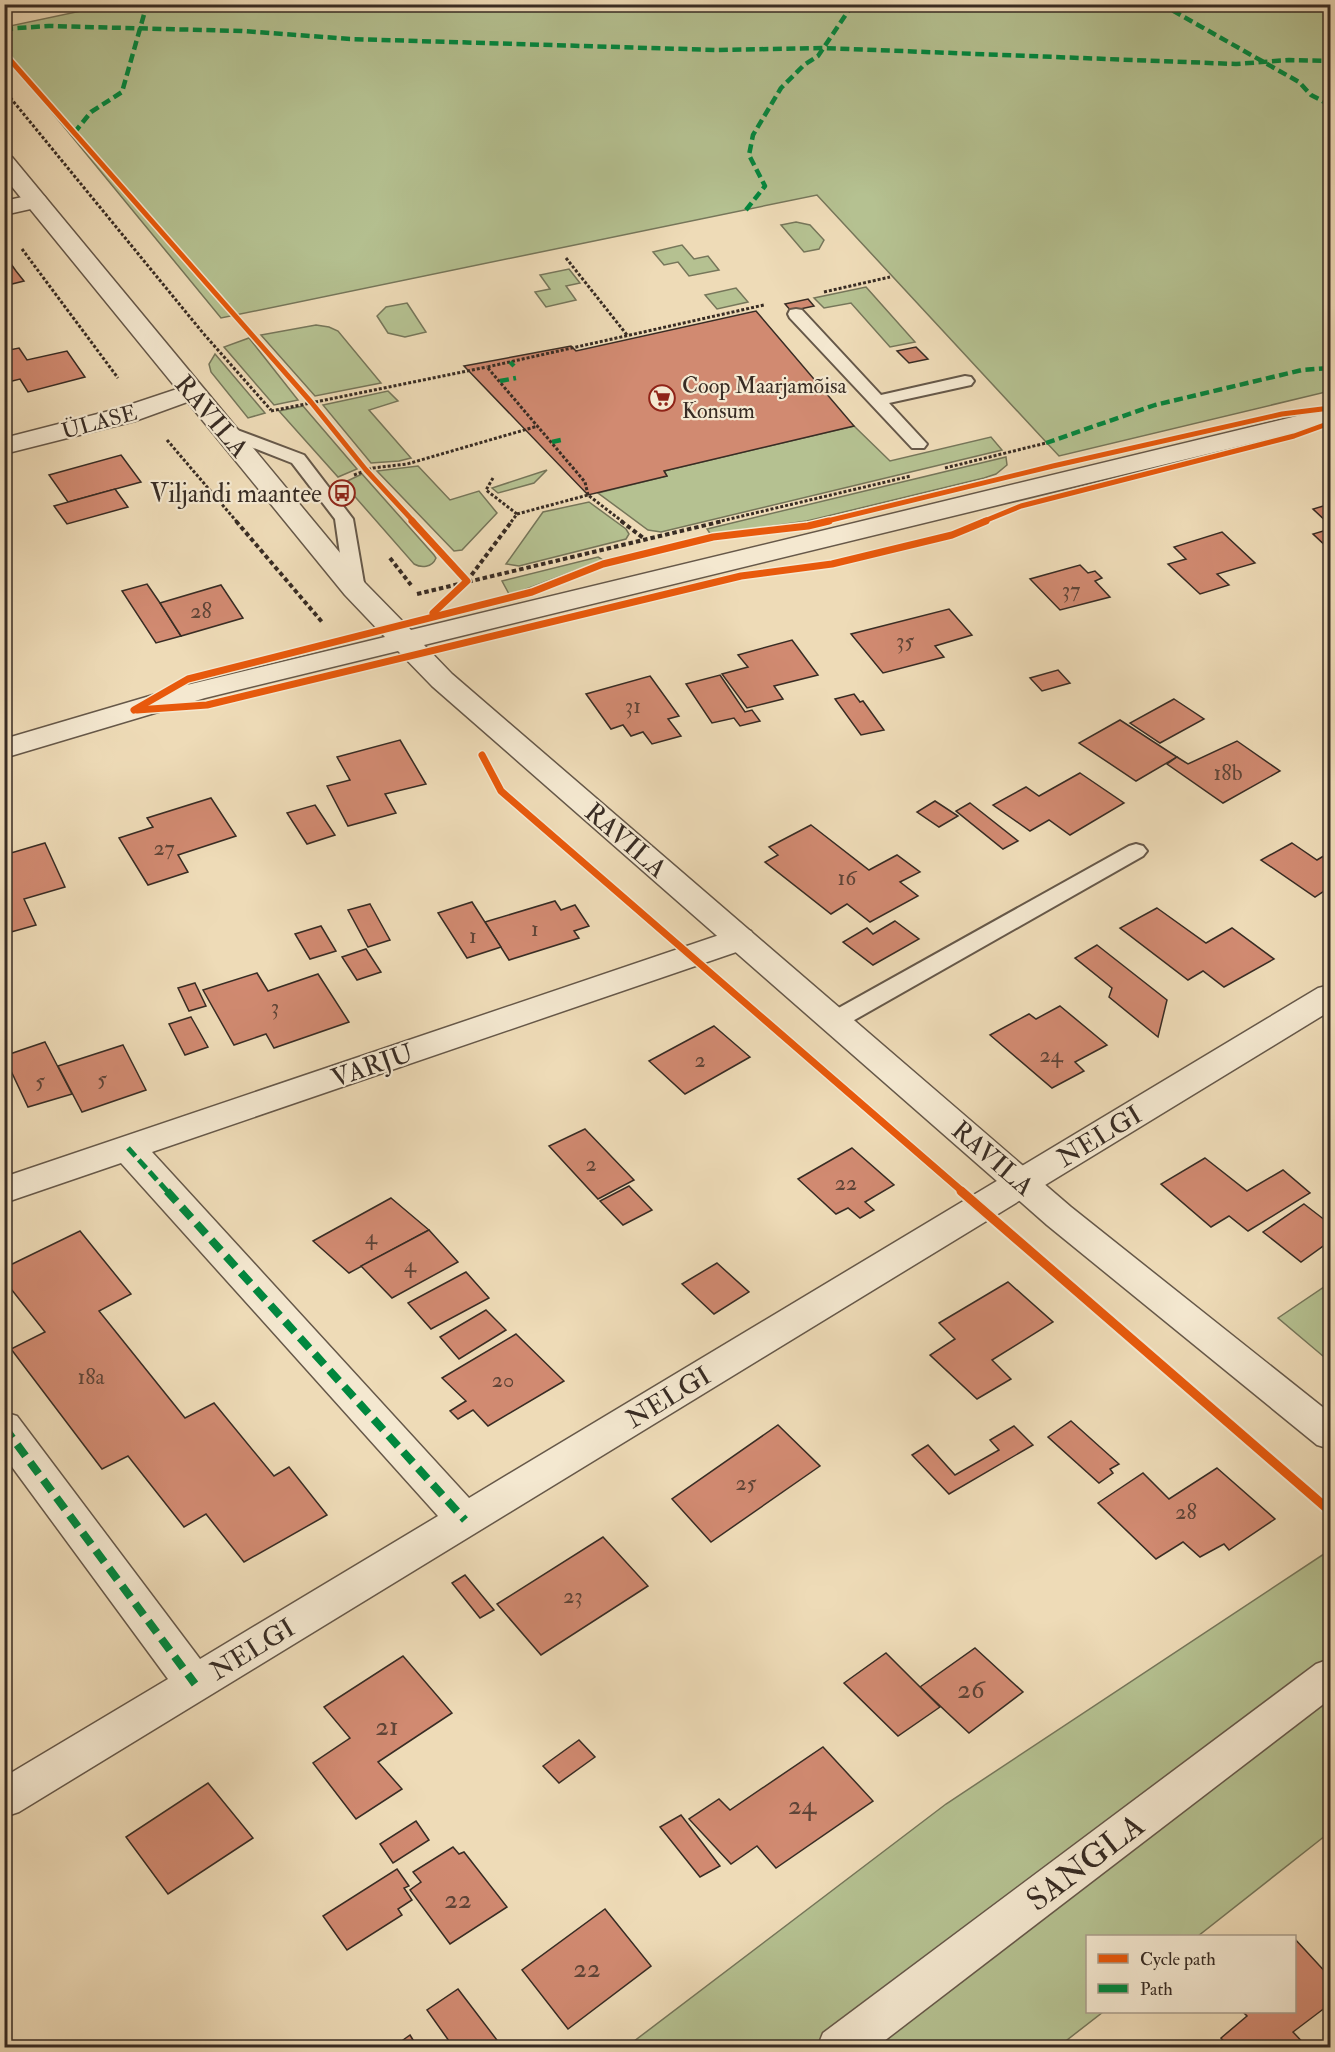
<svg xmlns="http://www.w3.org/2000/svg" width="1335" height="2052" font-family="'IM FELL Double Pica',serif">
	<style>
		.green { fill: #b5c191; stroke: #76765a; stroke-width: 1.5 }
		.building { fill: #d18a71; stroke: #382c24; stroke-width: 1.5 }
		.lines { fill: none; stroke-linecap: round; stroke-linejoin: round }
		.service-casing { stroke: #665849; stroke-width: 4 }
		.minor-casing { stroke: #665849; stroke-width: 3 }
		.tertiary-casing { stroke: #665849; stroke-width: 3 }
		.path-far2 { stroke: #382c24; stroke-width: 3; stroke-dasharray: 3 2; stroke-linecap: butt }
		.path-far1 { stroke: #382c24; stroke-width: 4; stroke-dasharray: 4.5 3; stroke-linecap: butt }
		.path { stroke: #382c24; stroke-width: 4.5; stroke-dasharray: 5 4; stroke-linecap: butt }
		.service { fill: #f4e8d0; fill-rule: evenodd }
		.minor { fill: #f4e8d0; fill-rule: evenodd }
		.tertiary { fill: #f4e8d0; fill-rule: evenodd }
		.quiet-far2 { stroke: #00873e; stroke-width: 4.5; stroke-dasharray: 9 4.5; stroke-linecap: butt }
		.quiet-far1 { stroke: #00873e; stroke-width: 5; stroke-dasharray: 11 5; stroke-linecap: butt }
		.quiet { stroke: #00873e; stroke-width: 8; stroke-dasharray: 14 8; stroke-linecap: butt }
		.cycleway-far2-casing { stroke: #f4e8d0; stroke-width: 8 }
		.cycleway-far1-casing { stroke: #f4e8d0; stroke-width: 10 }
		.cycleway-casing { stroke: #f4e8d0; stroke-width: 13 }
		.cycleway-far2 { stroke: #e8590c; stroke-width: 5 }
		.cycleway-far1 { stroke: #e8590c; stroke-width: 7 }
		.cycleway { stroke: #e8590c; stroke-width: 9 }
		.labels { text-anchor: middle; stroke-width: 4.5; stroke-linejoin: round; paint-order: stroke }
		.far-poi-label { font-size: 22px; fill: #382c24; stroke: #f4e8d0; text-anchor: start }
		.far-street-label { font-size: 22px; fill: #382c24; stroke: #f4e8d0 }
		.number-label { font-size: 22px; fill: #5e4437 }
		.street-label { font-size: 26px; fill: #382c24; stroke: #f4e8d0 }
		.poi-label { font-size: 26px; fill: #382c24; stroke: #f4e8d0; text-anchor: end }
		.near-number-label { font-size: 27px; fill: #5e4437 }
		.near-street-label { font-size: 32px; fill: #382c24; stroke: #f4e8d0 }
	</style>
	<rect width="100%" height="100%" fill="#eedbb7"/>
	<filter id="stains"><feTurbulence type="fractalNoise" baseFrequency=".00333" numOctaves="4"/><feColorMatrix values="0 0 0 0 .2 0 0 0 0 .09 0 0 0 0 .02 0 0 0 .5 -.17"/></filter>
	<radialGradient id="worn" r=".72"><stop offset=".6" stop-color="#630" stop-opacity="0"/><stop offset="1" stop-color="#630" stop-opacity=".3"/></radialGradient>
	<!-- green -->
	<g class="green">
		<path d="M114 4 1330 5V391L1059 456 817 195 221 318 5 55V27Z"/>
		<path d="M796 222 810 225 824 240 819 249 804 252 781 225Z"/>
		<path d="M682 245 694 259 708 256 719 270 689 276 678 262 664 265 653 252Z"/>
		<path d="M569 269 580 283 566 286 576 300 546 307 535 292 550 289 540 275Z"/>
		<path d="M866 287 915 342 890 347 851 303 824 308 814 298Z"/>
		<path d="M736 288 748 302 717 309 705 295Z"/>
		<path d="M407 303 426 332 405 337 388 333 377 316 386 307Z"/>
		<path d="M316 325 329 327 338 331 381 383 315 396 261 335Z"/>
		<path d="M249 338 298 400 274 405 224 347Z"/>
		<path d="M215 354 265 413 248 418 211 372 209 364Z"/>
		<path d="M388 391 398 401 369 410 411 458 399 461 371 463 323 405Z"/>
		<path d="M303 406 357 469 338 477 279 411Z"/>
		<path d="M854 426 890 461 991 437 1002 450 661 532 648 530 598 493 667 476 664 471Z"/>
		<path d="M1006 457 1007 465 996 474 984 478 807 521 711 535 707 529Z"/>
		<path d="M418 466 450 500 479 491 497 513 462 550 454 551 377 471Z"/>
		<path d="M547 470 534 483 498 493 492 488Z"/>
		<path d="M362 474 434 555 436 558C432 568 421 568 414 564L343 483Z"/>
		<path d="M589 502 626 529 629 534 626 539 519 566 506 564 543 512Z"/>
		<path d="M598 557 603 560 516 593 509 594 502 581Z"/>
		<path d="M1330 1283V1362L1278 1318Z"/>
		<path d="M1330 1550V1832L1198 1936H1088V2012H1103L1058 2047 625 2048 946 1804Z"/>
	</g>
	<!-- building -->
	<g class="building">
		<path d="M4 254 16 271 24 281 4 286Z"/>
		<path d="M808 299 814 306 791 311 785 304Z"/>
		<path d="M756 311 854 426 664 471 667 476 588 495 464 366 571 346 576 351Z"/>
		<path d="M916 347 928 359 909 363 897 351Z"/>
		<path d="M19 348 27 360 67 351 85 377 28 392 20 379 4 383V351Z"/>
		<path d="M121 455 141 482 68 502 49 475Z"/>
		<path d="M115 489 128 507 67 524 54 506Z"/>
		<path d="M1330 504V525L1313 509Z"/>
		<path d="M1330 529V550L1313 534Z"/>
		<path d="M1222 532 1255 563 1217 574 1229 585 1200 594 1168 564 1186 559 1174 547Z"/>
		<path d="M1080 565 1088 573 1095 571 1102 578 1095 581 1110 597 1060 610 1030 579Z"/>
		<path d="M147 584 160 603 181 636 156 643 122 591Z"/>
		<path d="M221 585 243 618 181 636 160 603Z"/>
		<path d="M949 609 972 635 935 646 944 657 883 673 851 634Z"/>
		<path d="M792 640 818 675 774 686 783 699 747 708 722 674 748 667 738 655Z"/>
		<path d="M1058 670 1070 683 1042 691 1030 678Z"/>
		<path d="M720 675 745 712 752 710 760 721 740 726 734 718 712 723 686 684Z"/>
		<path d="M650 676 679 716 668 719 681 736 652 744 643 732 631 736 623 725 611 729 586 694Z"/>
		<path d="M854 694 860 702 863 701 884 730 861 735 835 699Z"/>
		<path d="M1174 699 1204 719 1160 743 1130 723Z"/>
		<path d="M1120 720 1177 757 1136 781 1079 743Z"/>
		<path d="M400 740 426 784 385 794 396 813 348 826 327 786 350 780 337 757Z"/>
		<path d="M1237 741 1280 771 1223 803 1167 764 1177 757 1188 764Z"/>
		<path d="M1080 773 1124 803 1070 835 1049 820 1030 831 993 805 1026 787 1039 796Z"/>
		<path d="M211 798 236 836 178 855 188 872 148 885 119 838 153 827 147 818Z"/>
		<path d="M935 801 958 816 939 827 917 812Z"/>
		<path d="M970 803 1018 841 1003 849 956 811Z"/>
		<path d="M315 805 335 835 307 844 287 813Z"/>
		<path d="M811 825 869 870 897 855 920 872 900 882 918 896 870 922 847 904 831 914 765 862 778 855 769 847Z"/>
		<path d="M45 843 65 887 24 899 36 925 4 934V855Z"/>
		<path d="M1292 843 1317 860 1330 852V887L1315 897 1261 860Z"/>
		<path d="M555 901 561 910 575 905 589 926 574 931 579 938 509 960 485 922Z"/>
		<path d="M472 902 501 947 467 958 438 913Z"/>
		<path d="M370 904 390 940 368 947 348 910Z"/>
		<path d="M1157 908 1206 943 1232 928 1274 959 1224 987 1203 971 1188 980 1120 928Z"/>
		<path d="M895 921 919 939 873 965 843 942 867 928 873 934Z"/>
		<path d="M321 926 336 951 310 959 295 934Z"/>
		<path d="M1097 945 1167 1000 1158 1037 1109 997 1112 988 1075 958Z"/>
		<path d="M366 949 381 972 357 980 342 957Z"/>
		<path d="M257 973 268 991 318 974 349 1022 274 1048 266 1034 234 1045 203 990Z"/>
		<path d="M195 983 206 1006 189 1011 178 988Z"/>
		<path d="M1060 1006 1107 1045 1075 1062 1084 1071 1052 1088 990 1035 1029 1014 1036 1019Z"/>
		<path d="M191 1017 208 1047 185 1055 169 1024Z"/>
		<path d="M714 1026 750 1057 685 1094 649 1061Z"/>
		<path d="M45 1042 72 1094 28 1107 4 1056Z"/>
		<path d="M123 1045 146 1090 82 1112 58 1066Z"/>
		<path d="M585 1129 634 1180 598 1199 549 1146Z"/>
		<path d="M852 1148 894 1185 865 1202 874 1210 860 1218 848 1208 836 1214 798 1179Z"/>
		<path d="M1205 1158 1247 1191 1283 1170 1310 1193 1248 1231 1229 1216 1211 1227 1161 1184Z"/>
		<path d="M629 1186 652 1210 623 1225 600 1201Z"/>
		<path d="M391 1198 429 1230 349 1273 313 1241Z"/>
		<path d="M1304 1204 1330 1224V1241L1301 1262 1263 1232Z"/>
		<path d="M429 1230 458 1262 392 1298 361 1266Z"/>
		<path d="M80 1231 131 1294 99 1311 185 1418 214 1403 274 1476 289 1467 327 1515 244 1562 206 1514 184 1527 128 1456 102 1469 11 1349 45 1332 4 1280V1268Z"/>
		<path d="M717 1263 749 1292 714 1314 682 1284Z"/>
		<path d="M466 1272 489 1298 431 1329 408 1303Z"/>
		<path d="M1008 1282 1053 1322 992 1360 1011 1379 977 1399 930 1355 955 1339 939 1323Z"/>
		<path d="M486 1310 506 1330 459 1359 440 1337Z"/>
		<path d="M516 1334 564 1381 488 1426 473 1410 458 1419 450 1411 466 1401 442 1378Z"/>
		<path d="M1071 1421 1119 1464 1110 1469 1113 1473 1099 1483 1048 1437Z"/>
		<path d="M778 1425 820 1466 711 1542 672 1499Z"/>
		<path d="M1014 1426 1033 1445 949 1494 912 1455 928 1445 955 1475 999 1450 990 1440Z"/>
		<path d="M1217 1468 1275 1519 1229 1550 1224 1544 1200 1557 1183 1542 1156 1559 1098 1503 1143 1473 1169 1499Z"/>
		<path d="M603 1537 648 1586 541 1655 497 1604Z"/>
		<path d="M465 1575 494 1610 480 1618 452 1583Z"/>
		<path d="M975 1648 1023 1692 969 1733 920 1687Z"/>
		<path d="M886 1653 940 1707 898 1736 844 1683Z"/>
		<path d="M403 1656 452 1713 378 1762 402 1789 356 1819 313 1763 350 1738 324 1707Z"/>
		<path d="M579 1740 595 1757 559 1783 543 1766Z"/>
		<path d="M823 1747 873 1801 776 1868 757 1846 731 1864 689 1819 719 1799 730 1810Z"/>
		<path d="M208 1783 253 1838 168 1894 126 1837Z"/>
		<path d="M681 1815 720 1866 700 1877 660 1827Z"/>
		<path d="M416 1821 429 1840 393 1863 380 1844Z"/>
		<path d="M453 1847 459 1854 464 1852 507 1907 450 1944 410 1890 421 1882 413 1872Z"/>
		<path d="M397 1869 409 1886 404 1888 412 1900 398 1909 402 1915 347 1950 323 1916Z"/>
		<path d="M605 1909 651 1966 568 2029 522 1970Z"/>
		<path d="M1294 1938 1330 1977V2004L1293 2032 1308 2048H1229L1221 2038 1247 2016 1243 2012H1294Z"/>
		<path d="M458 1989 503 2048H454L427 2010Z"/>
		<path d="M410 2035 418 2048H392Z"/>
	</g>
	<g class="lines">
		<!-- service casing -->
		<g class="service-casing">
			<g id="service">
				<path d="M796 309 802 310 881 395 965 376 971 377 974 381 971 385 889 403 927 444 924 448H912L790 318 788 314 790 310Z"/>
				<path d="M224 425 304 455 353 519 365 589 362 593H348L345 589 335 519 292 463 218 434 215 430 218 426Z"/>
				<path d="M1136 844 1143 846 1147 851 1143 856 842 1027 834 1029 826 1027 823 1021 826 1015 1129 846Z"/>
			</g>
		</g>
		<!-- minor casing -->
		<g class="minor-casing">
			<g id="minor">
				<path d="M36 194 44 196 48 201 44 206 4 215V201Z"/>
				<path d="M192 384 201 387 205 392 201 397 135 421 4 454V438L117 409Z"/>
				<path d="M740 928 751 931 756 939 751 947 152 1152 469 1498 1318 988 1330 985V1011L19 1812 4 1817V1777L168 1679 4 1456V1412L17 1416 200 1659 438 1516 121 1163 4 1203V1177Z"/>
				<path d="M1330 1659V1699L875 2048H817L823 2033 1316 1664Z"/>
			</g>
		</g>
		<!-- tertiary casing -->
		<g class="tertiary-casing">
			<path id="tertiary" d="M4 155 12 157 365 583 411 630 1330 408V424L424 645 452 674 1071 1207 1330 1413V1449L1317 1445 1047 1225 432 686 398 651 205 698 4 758V739L187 685 385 637 345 595 4 177Z"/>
		</g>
		<!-- path-far2 -->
		<g class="path-far2">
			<path d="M4 90 203 333 271 410"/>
			<path d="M22 249 118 378"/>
			<path d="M566 258 627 335"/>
			<path d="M824 292 890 277"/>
			<path d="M271 411 487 367"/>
			<path d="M167 440 237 522"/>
			<path d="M945 468 1046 443"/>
			<path d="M354 475 373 468 407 464 538 426"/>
			<path d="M493 478 486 490 517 514"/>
			<path d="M588 495 585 482 487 367 764 305"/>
			<path d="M511 522 517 514 588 495 623 522"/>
			<path d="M717 522 911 476"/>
		</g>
		<!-- path-far1 -->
		<g class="path-far1">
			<path d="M236 521 322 622"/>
			<path d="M621 521 646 540"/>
			<path d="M390 558 411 585"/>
			<path d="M467 581 512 521"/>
			<path d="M417 594 723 521"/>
			<path d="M497 784 501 791 657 927"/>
			<path d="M726 987 946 1179"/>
		</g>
		<!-- path -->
		<path class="path" d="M1026 1249 1330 1511"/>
		<!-- service -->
		<use href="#service" class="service"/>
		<!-- minor -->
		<use href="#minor" class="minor"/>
		<!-- tertiary -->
		<use href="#tertiary" class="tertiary"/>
		<!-- quiet-far2 -->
		<g class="quiet-far2">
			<path d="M1161 4 1299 82 1311 95 1330 105"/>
			<path d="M4 29 49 26 242 31 350 39 717 50 823 48 1236 64 1289 60 1330 61"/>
			<path d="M74 133 91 112 122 92 147 4"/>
			<path d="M746 210 765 186 749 155 753 135 781 88 804 65 818 56 853 4"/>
			<path d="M510 362 514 366"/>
			<path d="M500 381 516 378"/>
			<path d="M552 442 561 440"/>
			<path d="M1046 443 1155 405 1302 370 1330 368"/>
		</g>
		<!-- quiet-far1 -->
		<path class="quiet-far1" d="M128 1148 168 1192"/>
		<!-- quiet -->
		<g class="quiet">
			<path d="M167 1191 465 1520"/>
			<path d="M4 1427 195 1684"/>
		</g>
		<!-- cycleway-far2 casing -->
		<g class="cycleway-far2-casing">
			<g id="cycleway-far2">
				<path d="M4 53 311 402 366 470 414 522"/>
				<path d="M823 522 1053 466 1282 414 1330 408"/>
				<path d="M982 522 1021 506 1294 436 1330 423"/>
			</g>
		</g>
		<!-- cycleway-far1 casing -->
		<g class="cycleway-far1-casing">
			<g id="cycleway-far1">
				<path d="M412 521 467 581 433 613"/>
				<path d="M134 710 188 679 532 592 603 564 713 537 808 526 829 521"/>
				<path d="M137 710 207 705 741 576 832 564 952 535 986 521"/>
				<path d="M482 755 501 791 963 1192"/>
			</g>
		</g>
		<!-- cycleway casing -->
		<g class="cycleway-casing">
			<path id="cycleway" d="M961 1191 1330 1511"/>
		</g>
		<!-- cycleway-far2 -->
		<use href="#cycleway-far2" class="cycleway-far2"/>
		<!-- cycleway-far1 -->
		<use href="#cycleway-far1" class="cycleway-far1"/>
		<!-- cycleway -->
		<use href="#cycleway" class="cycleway"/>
	</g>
	<!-- icons -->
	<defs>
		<g id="supermarket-ring" transform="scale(1.35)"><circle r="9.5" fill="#f4e8d0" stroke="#8f2418" stroke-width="1.5"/><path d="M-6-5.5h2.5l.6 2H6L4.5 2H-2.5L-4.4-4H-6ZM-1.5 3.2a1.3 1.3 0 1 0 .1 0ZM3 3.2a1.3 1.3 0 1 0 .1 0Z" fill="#8f2418"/></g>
		<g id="bus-ring" transform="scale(1.35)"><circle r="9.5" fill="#f4e8d0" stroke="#8f2418" stroke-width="1.5"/><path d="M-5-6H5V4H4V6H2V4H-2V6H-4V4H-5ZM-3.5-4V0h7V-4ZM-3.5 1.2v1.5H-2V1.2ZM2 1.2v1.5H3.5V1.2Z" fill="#8f2418"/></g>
	</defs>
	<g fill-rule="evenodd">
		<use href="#supermarket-ring" x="662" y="398"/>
		<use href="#bus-ring" x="342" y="493"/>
	</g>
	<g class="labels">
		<!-- far-poi labels -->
		<g class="far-poi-label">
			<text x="682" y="393">Coop Maarjamõisa<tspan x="682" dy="25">Konsum</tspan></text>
		</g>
		<!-- far-street labels -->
		<g class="far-street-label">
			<text transform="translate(99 421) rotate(-15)" y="8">ÜLASE</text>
		</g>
		<!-- number labels -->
		<g class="number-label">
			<text x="1071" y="597">37</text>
			<text x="201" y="618">28</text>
			<text x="905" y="648">35</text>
			<text x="633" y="713">31</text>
			<text x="1228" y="780">18b</text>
			<text x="164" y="855">27</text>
			<text x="847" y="885">16</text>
			<text x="535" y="936">1</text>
			<text x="473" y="943">1</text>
			<text x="275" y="1014">3</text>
			<text x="1051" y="1062">24</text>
			<text x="700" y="1067">2</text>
			<text x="102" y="1086">5</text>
			<text x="40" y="1088">5</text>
			<text x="591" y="1171">2</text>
			<text x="846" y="1190">22</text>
			<text x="371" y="1244">4</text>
			<text x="410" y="1272">4</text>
			<text x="91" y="1384">18a</text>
			<text x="503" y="1387">20</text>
			<text x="746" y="1490">25</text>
			<text x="1186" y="1519">28</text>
			<text x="573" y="1603">23</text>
		</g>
		<!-- street labels -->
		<g class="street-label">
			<text transform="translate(212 416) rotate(50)" y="9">RAVILA</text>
			<text transform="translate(626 840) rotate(41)" y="9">RAVILA</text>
			<text transform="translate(372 1065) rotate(-19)" y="9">VARJU</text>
			<text transform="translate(1099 1136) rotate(-31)" y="9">NELGI</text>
			<text transform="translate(993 1158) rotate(41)" y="9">RAVILA</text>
			<text transform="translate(668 1397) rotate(-31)" y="9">NELGI</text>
			<text transform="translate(252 1649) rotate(-31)" y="9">NELGI</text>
		</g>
		<!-- poi labels -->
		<g class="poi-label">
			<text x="322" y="502">Viljandi maantee</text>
		</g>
		<!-- near-number labels -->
		<g class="near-number-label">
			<text x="971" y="1698">26</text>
			<text x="387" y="1735">21</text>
			<text x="802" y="1814">24</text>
			<text x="458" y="1908">22</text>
			<text x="587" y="1977">22</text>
		</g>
		<!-- near-street labels -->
		<g class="near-street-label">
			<text transform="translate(1085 1862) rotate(-37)" y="11">SANGLA</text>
		</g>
	</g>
	<!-- margin -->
	<rect width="1335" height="2052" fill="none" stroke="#eedbb7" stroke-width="24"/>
	<rect x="6" y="6" width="1323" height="2040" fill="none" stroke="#382c24" stroke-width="3"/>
	<rect x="12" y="12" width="1311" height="2028" fill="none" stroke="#382c24" stroke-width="1.5"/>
	<!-- legend -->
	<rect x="1086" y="1935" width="210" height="78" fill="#f4e8d0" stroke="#a99d8b" stroke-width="1.5"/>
	<rect x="1098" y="1954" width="30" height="9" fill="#e8590c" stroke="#a99d8b" stroke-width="1.5"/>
	<text x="1140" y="1965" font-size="18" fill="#382c24">Cycle path</text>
	<rect x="1098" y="1984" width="30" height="9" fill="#00873e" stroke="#a99d8b" stroke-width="1.5"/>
	<text x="1140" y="1995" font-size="18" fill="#382c24">Path</text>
	<rect width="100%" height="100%" filter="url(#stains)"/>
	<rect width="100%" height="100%" fill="url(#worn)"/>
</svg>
